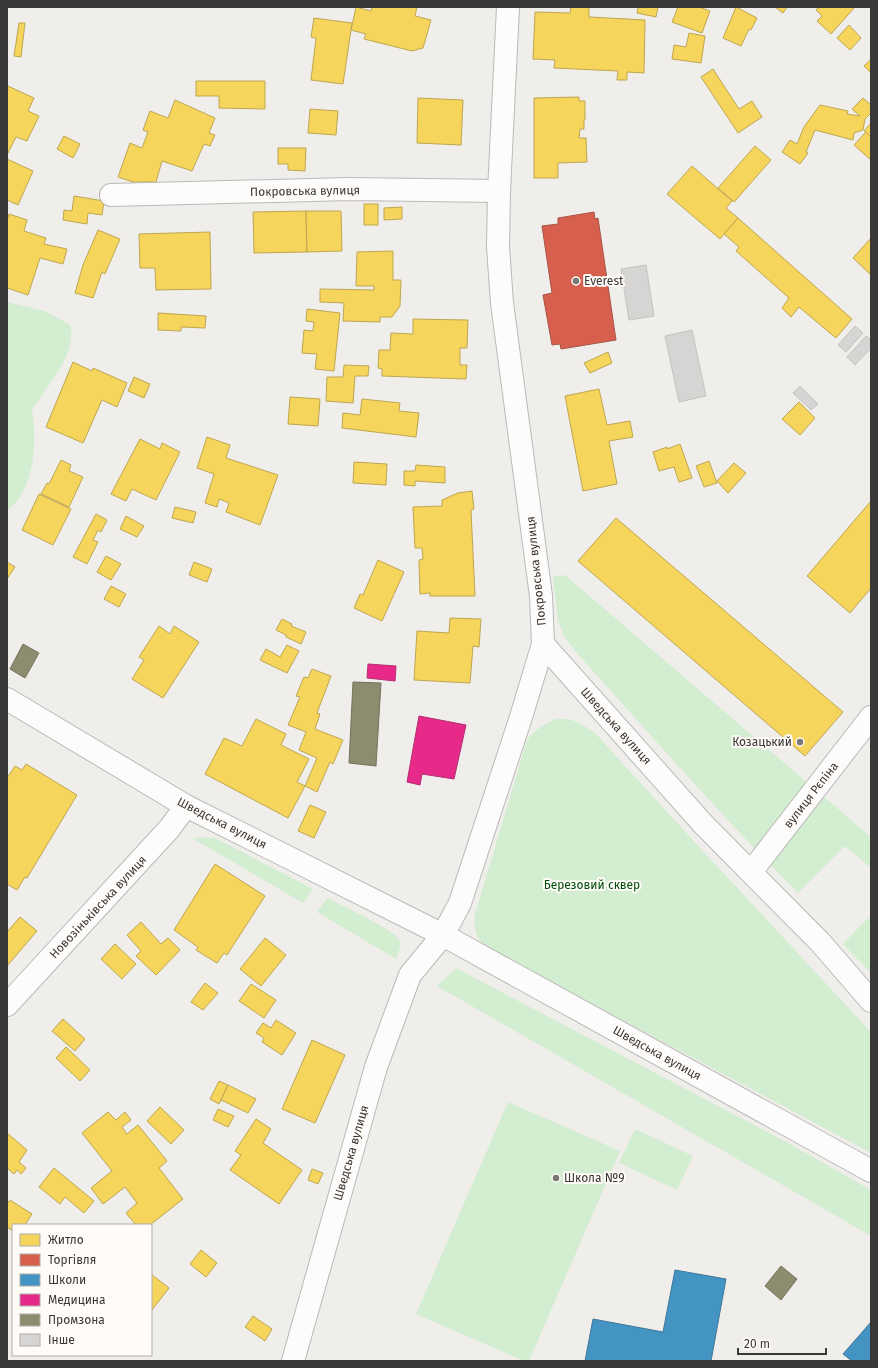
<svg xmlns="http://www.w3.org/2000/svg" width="878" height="1368" font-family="'Fira Sans',sans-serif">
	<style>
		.green { fill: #d3edd1 }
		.homes { fill: #f6d55c; stroke: #bea651 }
		.shops { fill: #d6604d; stroke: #a75446 }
		.schools { fill: #4393c3; stroke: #407899 }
		.health { fill: #e7298a; stroke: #b32e71 }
		.industry { fill: #8c8c6e; stroke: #73735d }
		.building { fill: #d7d5d3; stroke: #c5c3c1 }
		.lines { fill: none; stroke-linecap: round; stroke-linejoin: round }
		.street-casing { stroke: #bbb9b7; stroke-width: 24 }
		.secondary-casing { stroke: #bbb9b7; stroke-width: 24 }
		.street { stroke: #fdfcfc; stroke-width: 22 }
		.secondary { stroke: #fdfcfc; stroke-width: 22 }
		.poi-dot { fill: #7a7875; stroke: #fffbf7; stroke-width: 1.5 }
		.labels { text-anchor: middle; stroke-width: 4; stroke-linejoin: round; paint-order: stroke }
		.street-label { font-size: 12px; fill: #3a3836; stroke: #fffbf7 }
		.poi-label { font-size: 12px; fill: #3a3836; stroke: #fffbf7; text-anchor: start }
		.park-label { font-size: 12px; fill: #004f0e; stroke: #fffbf7 }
	</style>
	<rect width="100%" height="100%" fill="#f0eeeb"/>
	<!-- green -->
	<g class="green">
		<path d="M7 302 45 311 70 325C79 350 46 389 32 409 36 439 36 470 20 497 17 502 11 507 7 511Z"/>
		<path d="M565 575 871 837V868L845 846 798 893C721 816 649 733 576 652L564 636 558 620 553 577Z"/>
		<path d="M555 719C574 718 580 723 595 733L690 837 871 1032V1153L491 950C475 940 474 932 475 914L527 740C535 729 544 725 555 719Z"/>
		<path d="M209 837 215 838 313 889 303 903 192 838Z"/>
		<path d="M327 898C339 904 397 931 400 941 401 947 398 954 396 959L317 912Z"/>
		<path d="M871 915V973L843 944Z"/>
		<path d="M456 968 790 1144 871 1190V1236L437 986Z"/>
		<path d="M508 1102 620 1151 529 1361H524L416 1314Z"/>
		<path d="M635 1129 693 1156 677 1190 619 1163Z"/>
	</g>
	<!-- homes -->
	<g class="homes">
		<path d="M356 7 371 11 372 7H417L415 16 431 20 423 48 412 51 364 39 366 34 351 30Z"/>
		<path d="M571 7H589V17L645 20 644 73 627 72V80H617L618 71 554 68 555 60 533 59 535 12 570 13Z"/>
		<path d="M638 7H658L656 17 637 13Z"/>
		<path d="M678 7H699L710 11 702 33 672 22Z"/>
		<path d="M736 7 757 18 751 30 749 29 741 46 723 38Z"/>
		<path d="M775 7H787L783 13Z"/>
		<path d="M819 7H828L829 8 830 7H855L831 34 817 21 822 16 816 10Z"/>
		<path d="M314 18 352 23 343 84 311 80 316 38 311 37Z"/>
		<path d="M19 23H25L21 57 14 56Z"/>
		<path d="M849 25 861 38 850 50 837 38Z"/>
		<path d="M689 33 705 36 701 63 672 59 674 45 686 47Z"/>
		<path d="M871 59V73L864 66Z"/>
		<path d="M713 69 739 109 752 101 762 117 738 133 701 77Z"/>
		<path d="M196 81H265V109L219 108V96H196Z"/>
		<path d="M8 86 34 98 28 111 39 116 27 141 16 137 7 155V89Z"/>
		<path d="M579 97V101H585V120H584V129H580L579 138H586L587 162 558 163V178H534V98Z"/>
		<path d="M418 98 463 100 461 145 417 143Z"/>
		<path d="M863 98 871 105V113L865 119 863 130 854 133 853 140 815 130 806 152 808 153 800 164 782 152 790 140 797 144 804 127 820 105 848 111 847 114 860 116 852 109Z"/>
		<path d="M175 100 215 118 209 133 215 135 210 146 204 144 192 171 162 161 156 182H133L118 177 130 143 142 148 148 132 143 130 150 111 168 118Z"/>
		<path d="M310 109 338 111 336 135 308 133Z"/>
		<path d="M871 123V137L864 131Z"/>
		<path d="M866 132 871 137V160L854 145Z"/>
		<path d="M64 136 80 144 73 158 57 149Z"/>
		<path d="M755 146 771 160 734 202 718 188Z"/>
		<path d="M278 148H306L305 171 288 170V164H278Z"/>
		<path d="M7 159 33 171 18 205 7 200Z"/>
		<path d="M692 166 732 201 726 208 738 218 720 239 667 194Z"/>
		<path d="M74 196 104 201 102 215 88 213 87 224 63 220 64 210 72 211Z"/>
		<rect x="364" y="204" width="14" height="21"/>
		<path d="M402 207V219L384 220V208Z"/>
		<path d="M306 211 307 252 254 253 253 212Z"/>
		<path d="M306 211H341L342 251 307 252Z"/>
		<path d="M9 214 27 220 24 231 46 238 44 244 67 249 63 264 40 258 28 295 7 288V221Z"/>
		<path d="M738 218 852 319 836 338 799 307 791 317 782 308 789 298 736 251 739 247 724 234Z"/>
		<path d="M98 230 120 239 105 274 102 272 93 298 75 293 83 265Z"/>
		<path d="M210 232 211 289 156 290 155 268H140L139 234Z"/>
		<path d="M871 238V275L853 258Z"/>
		<path d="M393 251V280H401L400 306 392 317H380V322L343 321 344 303 320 302V289L374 290V286H356L357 252Z"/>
		<path d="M307 309 340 313 334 371 315 369 317 354 302 353 304 330 313 331 314 322 306 321Z"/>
		<path d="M158 313 206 316 205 328 181 327V331L158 330Z"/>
		<path d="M413 319 468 320 467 348H460V365H467L466 379 382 376V369L378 368 379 350H390L391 333 413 334Z"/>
		<path d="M608 352 612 363 590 373 584 363Z"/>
		<path d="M73 362 92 371 93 368 127 383 117 407 102 400 83 443 46 427Z"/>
		<path d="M344 365 369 366 368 376H355L353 403 326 401 327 377H343Z"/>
		<path d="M134 377 150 384 144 398 128 391Z"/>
		<path d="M599 389 607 425 630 421 633 437 609 441 617 484 583 491 565 396Z"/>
		<path d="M290 397 320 399 318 426 288 424Z"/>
		<path d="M362 399 400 403 399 411 419 413 416 437 342 428 343 413 360 415Z"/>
		<path d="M799 402 815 418 800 435 782 419Z"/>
		<path d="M207 437 230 445 226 458 278 475 260 525 226 512 229 503 219 499 217 507 205 503 214 474 197 468Z"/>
		<path d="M140 439 160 449 162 443 180 452 156 500 132 489 126 501 111 494Z"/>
		<path d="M680 444 692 478 679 482 674 467 659 471 653 452 667 447V449Z"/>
		<path d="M61 460 71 465 69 471 83 477 69 507 41 494 47 483 49 484Z"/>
		<path d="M709 461 717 483 704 487 696 466Z"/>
		<path d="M354 462 387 464 386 485 353 483Z"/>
		<path d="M734 463 746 473 728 493 717 481Z"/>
		<path d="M416 465 445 467V483L415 481V486L404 485V471H415Z"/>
		<path d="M472 491 474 509 471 510 475 596H430V593L420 594 419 560 423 559 422 548H415L413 507 442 506V500L458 493Z"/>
		<path d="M39 494 71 509 53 545 22 530Z"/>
		<path d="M871 501V588L850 613 807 576Z"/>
		<path d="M175 507 196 512 193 523 172 518Z"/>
		<path d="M96 514 107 520 101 532 98 530 93 540 98 542 87 564 73 557Z"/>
		<path d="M126 516 144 526 137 537 120 529Z"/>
		<path d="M616 518 843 712 805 756 578 561Z"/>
		<path d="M106 556 121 564 111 580 97 572Z"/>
		<path d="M378 560 404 572 382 621 354 608 360 594 363 595Z"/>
		<path d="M7 562 15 567 7 579Z"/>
		<path d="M194 562 212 569 207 582 189 575Z"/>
		<path d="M111 586 126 594 119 607 104 599Z"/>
		<path d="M450 618 481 619 479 647 473 646 470 683 414 680 417 631 449 633Z"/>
		<path d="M282 619 292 624 291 626 306 632 301 644 286 637V635L276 630Z"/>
		<path d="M159 626 170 634 174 626 199 642 163 698 132 679 144 660 139 657Z"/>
		<path d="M287 645 299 651 287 673 260 660 266 649 280 657Z"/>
		<path d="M312 669 331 676 317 713 320 714 315 729 343 740 333 764 330 762 317 792 305 786 317 758 299 750 306 732 288 725 300 697 296 696 304 677 308 678Z"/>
		<path d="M256 719 286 734 281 745 309 759 297 782 305 786 288 818 205 774 224 738 242 746Z"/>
		<path d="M26 764 77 795 27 878 25 877 17 890 7 884V778L15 766 22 770Z"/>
		<path d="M310 805 326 812 314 838 298 831Z"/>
		<path d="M215 864 265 896 227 955 224 953 217 963 196 950 198 947 174 930Z"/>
		<path d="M20 917 37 931 7 966V932Z"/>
		<path d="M141 922 161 944 168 938 180 950 156 975 136 956 141 951 127 935Z"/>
		<path d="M265 938 286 955 261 986 240 969Z"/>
		<path d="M115 944 136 964 122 979 101 959Z"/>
		<path d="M205 983 218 993 203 1010 191 1002Z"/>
		<path d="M251 984 276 1000 264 1018 239 1001Z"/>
		<path d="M63 1019 85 1039 75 1051 52 1031Z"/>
		<path d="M276 1020 296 1033 282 1055 262 1042 264 1038 256 1033 263 1023 271 1028Z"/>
		<path d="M312 1040 345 1055 315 1123 282 1109Z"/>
		<path d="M66 1047 90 1070 80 1081 56 1058Z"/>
		<path d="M219 1081 228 1085 219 1104 210 1099Z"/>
		<path d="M228 1085 256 1099 248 1113 221 1100Z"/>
		<path d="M160 1107 184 1130 171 1144 147 1121Z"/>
		<path d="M218 1109 234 1116 228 1127 213 1120Z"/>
		<path d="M108 1112 116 1120 125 1112 131 1120 122 1127 127 1134 138 1125 167 1161 159 1168 183 1199 150 1225H136L126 1213 137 1203 125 1187 103 1204 91 1188 112 1171 82 1133Z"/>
		<path d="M256 1119 271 1129 263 1143 302 1170 279 1204 230 1170 241 1155 235 1151Z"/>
		<path d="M7 1133 27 1150 19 1162 26 1168 21 1174 17 1170 14 1174 7 1168Z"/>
		<path d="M54 1168 94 1201 84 1213 65 1197 60 1204 39 1187Z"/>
		<path d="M312 1169 323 1173 318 1184 308 1180Z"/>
		<path d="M10 1200 32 1214 25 1225H13V1231L7 1227V1204Z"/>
		<path d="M201 1250 217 1263 206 1277 190 1264Z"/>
		<path d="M151 1274 169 1288 151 1311Z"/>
		<path d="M253 1316 272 1329 265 1341 245 1327Z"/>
	</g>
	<!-- shops -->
	<path class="shops" d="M594 212 595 219 598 218 616 340 561 349 560 344 552 345 543 295 552 293 542 226 558 224V218Z"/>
	<!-- schools -->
	<g class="schools">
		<path d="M675 1270 726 1279 711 1361H585L593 1319 663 1332Z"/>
		<path d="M871 1322V1361H852L843 1354Z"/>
	</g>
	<!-- health -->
	<g class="health">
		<path d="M368 664 396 666 395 681 367 678Z"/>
		<path d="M419 716 466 725 454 779 422 774 420 785 407 782Z"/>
	</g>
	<!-- industry -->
	<g class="industry">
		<path d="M23 644 39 653 25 678 10 669Z"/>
		<path d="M353 682 381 683 376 766 349 763Z"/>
		<path d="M781 1266 797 1279 781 1300 765 1286Z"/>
	</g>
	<!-- building -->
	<g class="building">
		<path d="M646 265 654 316 629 320 621 269Z"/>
		<path d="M855 326 863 333 846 352 838 345Z"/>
		<path d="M692 330 706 396 679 402 665 336Z"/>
		<path d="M866 336 871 340V348L855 365 847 357Z"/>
		<path d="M800 386 818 404 811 410 793 393Z"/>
	</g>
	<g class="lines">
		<!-- street casing -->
		<g class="street-casing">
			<g id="street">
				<path d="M111 195 349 189 499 191"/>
				<path d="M543 644 703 824 820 942 871 1001"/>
				<path d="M751 872 871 717"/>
				<path d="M7 1005 169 829 186 806"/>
				<path d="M293 1361 376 1067 410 975 443 935 460 903 521 717 543 644 541 596 502 303 498 247 499 191 508 7"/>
			</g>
		</g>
		<!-- secondary casing -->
		<g class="secondary-casing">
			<path id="secondary" d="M7 699 186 806 443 935 871 1171"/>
		</g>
		<!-- street -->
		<use href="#street" class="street"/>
		<!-- secondary -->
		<use href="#secondary" class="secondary"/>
	</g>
	<!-- markers -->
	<g class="poi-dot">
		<circle cx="576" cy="281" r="4"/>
		<circle cx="800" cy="742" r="4"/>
		<circle cx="556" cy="1178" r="4"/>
	</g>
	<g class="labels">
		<!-- street labels -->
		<g class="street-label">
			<text transform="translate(305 191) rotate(-1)" y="4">Покровська вулиця</text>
			<text transform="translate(536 571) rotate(-96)" y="4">Покровська вулиця</text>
			<text transform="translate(616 726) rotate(48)" y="4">Шведська вулиця</text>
			<text transform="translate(811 795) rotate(-52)" y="4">вулиця Рєпіна</text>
			<text transform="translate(222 823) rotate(27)" y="4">Шведська вулиця</text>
			<text transform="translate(98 907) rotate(-47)" y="4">Новозіньківська вулиця</text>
			<text transform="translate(657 1053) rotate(29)" y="4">Шведська вулиця</text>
			<text transform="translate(351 1153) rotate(-74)" y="4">Шведська вулиця</text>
		</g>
		<!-- poi labels -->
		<g class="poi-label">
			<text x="584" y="285">Everest</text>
			<text x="792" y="746" text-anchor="end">Козацький</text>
			<text x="564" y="1182">Школа №9</text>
		</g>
		<!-- park labels -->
		<g class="park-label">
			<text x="592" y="889">Березовий сквер</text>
		</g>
	</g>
	<!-- border -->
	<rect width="878" height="1368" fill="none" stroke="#3a3836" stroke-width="16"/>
	<!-- legend -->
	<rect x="12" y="1224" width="140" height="132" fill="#fffbf7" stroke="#b0adaa"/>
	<rect x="20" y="1234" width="20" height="12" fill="#f6d55c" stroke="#b0adaa"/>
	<text x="48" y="1244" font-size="12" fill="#3a3836">Житло</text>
	<rect x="20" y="1254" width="20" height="12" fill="#d6604d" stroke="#b0adaa"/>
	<text x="48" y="1264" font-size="12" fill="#3a3836">Торгівля</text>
	<rect x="20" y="1274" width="20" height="12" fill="#4393c3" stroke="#b0adaa"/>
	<text x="48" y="1284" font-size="12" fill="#3a3836">Школи</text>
	<rect x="20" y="1294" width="20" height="12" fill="#e7298a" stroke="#b0adaa"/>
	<text x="48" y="1304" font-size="12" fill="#3a3836">Медицина</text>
	<rect x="20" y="1314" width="20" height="12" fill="#8c8c6e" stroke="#b0adaa"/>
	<text x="48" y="1324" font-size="12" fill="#3a3836">Промзона</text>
	<rect x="20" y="1334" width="20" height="12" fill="#d7d5d3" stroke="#b0adaa"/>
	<text x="48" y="1344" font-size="12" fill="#3a3836">Інше</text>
	<!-- scale -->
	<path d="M738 1348v6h88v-6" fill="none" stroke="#3a3836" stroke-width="2"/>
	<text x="744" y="1348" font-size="12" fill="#3a3836" stroke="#fffbf7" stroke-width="3" paint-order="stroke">20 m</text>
</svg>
